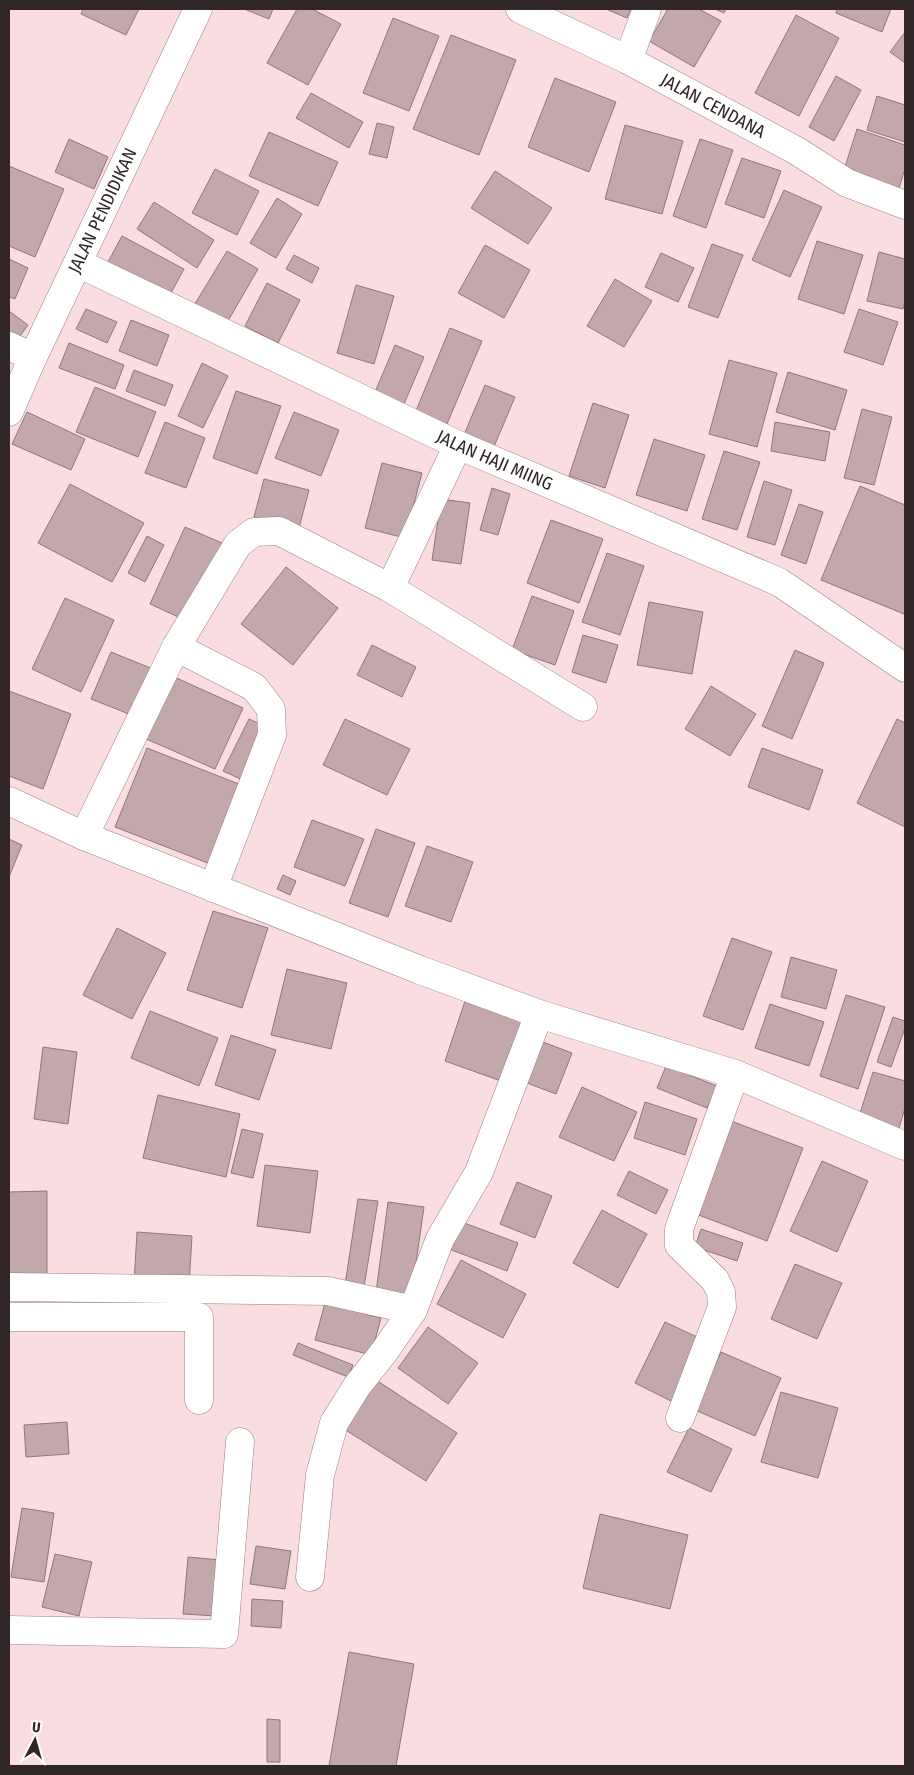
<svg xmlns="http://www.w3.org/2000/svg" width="914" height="1775" font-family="'Fira Sans Condensed',sans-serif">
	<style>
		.building { fill: #c2a7ab; stroke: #91777b }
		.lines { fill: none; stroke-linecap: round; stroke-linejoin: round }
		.minor-casing { stroke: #9a8084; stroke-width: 29 }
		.minor { stroke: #fff; stroke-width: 28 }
		.labels { text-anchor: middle; stroke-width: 4; stroke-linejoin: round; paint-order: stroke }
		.street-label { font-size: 18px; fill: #302627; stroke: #fff }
	</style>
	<rect width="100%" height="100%" fill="#fadde1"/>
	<!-- building -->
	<g class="building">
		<path d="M83 9H139L126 35 81 14Z"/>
		<path d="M244 9H273L269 19Z"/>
		<path d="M297 9H312L341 24 308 85 267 63Z"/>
		<path d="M606 9H631L627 18Z"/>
		<path d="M668 9H699L721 21 694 67 649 41Z"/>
		<path d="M715 9H726L724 13Z"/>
		<path d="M837 9H891L882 32 836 13Z"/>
		<path d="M796 15 839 38 799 116 755 93Z"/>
		<path d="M393 18 439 36 409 111 363 93Z"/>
		<path d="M905 32V63L890 52Z"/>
		<path d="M451 35 516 60 479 155 413 129Z"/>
		<path d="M836 76 861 90 834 141 809 127Z"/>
		<path d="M555 78 616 102 589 172 528 147Z"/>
		<path d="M311 93 363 122 349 148 296 118Z"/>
		<path d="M877 96 905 105V142L867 130Z"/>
		<path d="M377 123 394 127 387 158 369 154Z"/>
		<path d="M625 125 683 141 662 214 605 199Z"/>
		<path d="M857 129 905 145V169L898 191 843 173Z"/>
		<path d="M269 132 338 162 318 206 249 176Z"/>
		<path d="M69 139 108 157 94 189 55 172Z"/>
		<path d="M700 139 733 150 706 228 673 216Z"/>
		<path d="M742 158 781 171 764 218 725 204Z"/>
		<path d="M9 166 64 189 35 257 9 246Z"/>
		<path d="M215 169 259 191 237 235 192 213Z"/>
		<path d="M495 171 552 208 528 244 471 208Z"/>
		<path d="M784 190 822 207 790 277 752 260Z"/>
		<path d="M277 198 302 214 276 258 250 243Z"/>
		<path d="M154 202 214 240 197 268 137 229Z"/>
		<path d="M122 236 184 269 165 304 103 271Z"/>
		<path d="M817 241 863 255 844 314 798 299Z"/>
		<path d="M712 244 743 255 718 318 688 307Z"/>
		<path d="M485 245 530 270 504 318 458 293Z"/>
		<path d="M227 251 258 269 225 326 193 307Z"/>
		<path d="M879 252 905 259V301L903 309 867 301Z"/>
		<path d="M661 253 694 268 678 302 645 287Z"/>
		<path d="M294 255 319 268 312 283 286 269Z"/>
		<path d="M9 259 28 268 15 299 9 297Z"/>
		<path d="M615 279 652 301 624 347 587 326Z"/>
		<path d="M267 283 300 300 278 343 245 326Z"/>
		<path d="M356 285 394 296 374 364 337 353Z"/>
		<path d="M86 309 117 322 107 343 76 329Z"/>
		<path d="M859 309 898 322 883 365 844 352Z"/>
		<path d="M9 311 28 325 13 346 9 343Z"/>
		<path d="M131 320 169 335 157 366 119 351Z"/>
		<path d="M450 328 482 341 444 431 413 418Z"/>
		<path d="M69 343 124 365 115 389 59 368Z"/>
		<path d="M395 345 424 357 401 411 372 399Z"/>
		<path d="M729 360 777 373 757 447 709 434Z"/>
		<path d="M202 363 228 376 203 428 178 416Z"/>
		<path d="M134 370 173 385 165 406 126 391Z"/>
		<path d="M788 372 847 390 835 430 776 412Z"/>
		<path d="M485 385 515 397 493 449 463 437Z"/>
		<path d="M95 387 156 412 138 457 76 432Z"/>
		<path d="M236 391 281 406 257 474 213 458Z"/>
		<path d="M593 403 629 415 605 488 569 476Z"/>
		<path d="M862 409 892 417 874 485 844 478Z"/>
		<path d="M27 412 85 439 71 470 12 444Z"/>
		<path d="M294 412 339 430 321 476 275 458Z"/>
		<path d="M165 422 205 438 186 488 145 473Z"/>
		<path d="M775 422 830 432 825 461 771 451Z"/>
		<path d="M654 439 705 455 687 511 636 495Z"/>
		<path d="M724 451 760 462 737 530 702 519Z"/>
		<path d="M382 463 422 473 405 538 365 528Z"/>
		<path d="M264 479 309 490 299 528 254 517Z"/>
		<path d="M764 481 792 490 775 545 747 537Z"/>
		<path d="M70 484 144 523 112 582 38 543Z"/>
		<path d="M860 486 905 505V611L904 614 821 580Z"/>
		<path d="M492 488 510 494 498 535 480 530Z"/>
		<path d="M441 499 470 503 461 564 432 560Z"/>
		<path d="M799 504 823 512 806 564 781 555Z"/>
		<path d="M551 520 603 539 579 603 527 583Z"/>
		<path d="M185 527 222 543 187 621 150 604Z"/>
		<path d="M147 536 164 545 145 582 128 573Z"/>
		<path d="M607 553 644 566 620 635 582 622Z"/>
		<path d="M286 567 338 608 293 665 241 624Z"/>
		<path d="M532 596 574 611 555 665 512 650Z"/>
		<path d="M65 598 114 620 81 692 32 669Z"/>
		<path d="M649 602 703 612 692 674 637 665Z"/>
		<path d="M583 635 618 645 606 683 572 672Z"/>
		<path d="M372 645 416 667 402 697 357 675Z"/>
		<path d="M795 650 824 663 792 739 762 726Z"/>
		<path d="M111 652 158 671 139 718 91 699Z"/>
		<path d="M172 676 243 708 215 769 144 738Z"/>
		<path d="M711 686 756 714 730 756 685 729Z"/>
		<path d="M9 691 71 714 43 789 9 776Z"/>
		<path d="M249 719 271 729 245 781 223 771Z"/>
		<path d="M345 719 410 749 387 795 323 765Z"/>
		<path d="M897 719 905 723V827L857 803Z"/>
		<path d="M147 748 249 788 218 867 115 827Z"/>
		<path d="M762 748 823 770 809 810 748 787Z"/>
		<path d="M312 820 364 839 345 886 294 867Z"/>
		<path d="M376 829 415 843 388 917 349 903Z"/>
		<path d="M9 839 22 845 9 877Z"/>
		<path d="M427 846 473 862 451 922 405 906Z"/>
		<path d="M283 875 296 881 290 895 277 889Z"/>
		<path d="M213 911 268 928 242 1008 187 990Z"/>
		<path d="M117 928 166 953 132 1019 83 995Z"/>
		<path d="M732 938 772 952 743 1030 703 1016Z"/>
		<path d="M791 957 837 970 826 1009 781 997Z"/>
		<path d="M287 969 347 983 331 1049 271 1035Z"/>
		<path d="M846 995 885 1007 858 1089 820 1076Z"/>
		<path d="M466 998 523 1019 501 1081 445 1061Z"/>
		<path d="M770 1004 824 1022 809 1066 755 1048Z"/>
		<path d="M150 1011 218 1038 199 1086 131 1058Z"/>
		<path d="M893 1017 905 1021V1028L891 1067 877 1062Z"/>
		<path d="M231 1035 276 1050 259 1100 215 1085Z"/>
		<path d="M535 1039 572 1053 556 1094 519 1080Z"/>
		<path d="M43 1047 77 1052 68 1124 34 1119Z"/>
		<path d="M666 1066 717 1086 707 1108 657 1088Z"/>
		<path d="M873 1072 905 1081V1108L897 1135 857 1123Z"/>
		<path d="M582 1087 637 1112 614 1161 559 1137Z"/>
		<path d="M158 1095 240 1114 226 1177 143 1158Z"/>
		<path d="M645 1102 697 1119 685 1155 634 1138Z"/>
		<path d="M731 1121 803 1148 767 1241 696 1214Z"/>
		<path d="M242 1129 263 1134 253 1178 231 1173Z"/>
		<path d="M822 1161 868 1181 837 1252 790 1231Z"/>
		<path d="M265 1165 318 1171 310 1233 257 1226Z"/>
		<path d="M629 1171 668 1190 656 1214 617 1195Z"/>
		<path d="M517 1182 552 1196 535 1238 500 1224Z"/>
		<path d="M47 1191V1275L9 1276V1192Z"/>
		<path d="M358 1199 378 1201 364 1287 345 1285Z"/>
		<path d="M388 1202 424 1207 411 1297 376 1292Z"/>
		<path d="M602 1210 647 1234 618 1288 573 1263Z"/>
		<path d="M459 1221 518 1243 507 1271 449 1249Z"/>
		<path d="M701 1229 743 1243 737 1261 695 1247Z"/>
		<path d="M137 1232 192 1236 189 1287 134 1283Z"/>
		<path d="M461 1260 526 1294 503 1338 437 1304Z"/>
		<path d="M795 1264 842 1283 817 1339 771 1319Z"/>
		<path d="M325 1303 381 1318 371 1355 315 1340Z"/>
		<path d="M665 1322 708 1342 677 1404 635 1383Z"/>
		<path d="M428 1327 478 1363 448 1404 398 1368Z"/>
		<path d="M298 1343 353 1365 348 1377 293 1355Z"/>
		<path d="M721 1352 781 1378 755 1436 695 1410Z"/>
		<path d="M376 1380 457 1433 426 1481 344 1429Z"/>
		<path d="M781 1392 838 1408 818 1478 761 1462Z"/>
		<path d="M67 1422 69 1454 26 1457 24 1425Z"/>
		<path d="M689 1428 732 1449 711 1492 667 1472Z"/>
		<path d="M22 1508 54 1513 44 1582 11 1577Z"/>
		<path d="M600 1514 688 1535 670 1609 583 1588Z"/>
		<path d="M256 1546 291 1551 285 1589 250 1584Z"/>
		<path d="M55 1554 92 1562 79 1616 42 1607Z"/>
		<path d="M188 1557 221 1560 217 1616 183 1614Z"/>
		<path d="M252 1599 283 1601 281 1628 251 1626Z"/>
		<path d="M349 1652 414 1664 396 1766H329Z"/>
		<path d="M267 1719 280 1720V1762H267Z"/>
	</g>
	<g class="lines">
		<!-- minor casing -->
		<g class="minor-casing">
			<g id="minor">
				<path id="s1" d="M520 9 628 60 797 151 847 183 905 205"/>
				<path d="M628 60 647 9"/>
				<path id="s2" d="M78 263 458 445 779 582 905 668"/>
				<path d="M9 346 33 357"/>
				<path id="s3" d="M9 412 33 357 198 9"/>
				<path d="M390 588 458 445"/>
				<path d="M176 647 254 687 271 709 272 735 213 888"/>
				<path d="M9 801 84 836 420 970 539 1014 735 1074 905 1146"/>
				<path d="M84 836 176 647 238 544 254 532 279 531 390 588 583 707"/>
				<path d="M9 1287 328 1291 413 1310 440 1239 479 1172 539 1014"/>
				<path d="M9 1317H199V1400"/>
				<path d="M680 1418 722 1307 721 1292 715 1280 679 1245V1229L735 1074"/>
				<path d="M310 1577 320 1475 334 1423 357 1386 384 1352 413 1310"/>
				<path d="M9 1630 224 1634 240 1442"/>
			</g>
		</g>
		<!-- minor -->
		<use href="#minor" class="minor"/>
	</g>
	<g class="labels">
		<!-- street labels -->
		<g class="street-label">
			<text dy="6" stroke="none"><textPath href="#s1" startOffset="216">JALAN CENDANA</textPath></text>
			<text dy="6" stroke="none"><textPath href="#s3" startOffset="222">JALAN PENDIDIKAN</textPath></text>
			<text dy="6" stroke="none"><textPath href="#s2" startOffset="461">JALAN HAJI MIING</textPath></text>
		</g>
	</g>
	<!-- border -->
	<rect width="914" height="1775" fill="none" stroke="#302627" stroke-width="20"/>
	<!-- north arrow -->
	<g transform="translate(35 1740) rotate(6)" stroke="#ffffff" stroke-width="4" paint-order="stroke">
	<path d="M0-4L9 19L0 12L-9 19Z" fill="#302627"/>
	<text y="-8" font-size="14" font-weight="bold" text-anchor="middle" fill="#302627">U</text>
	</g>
</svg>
